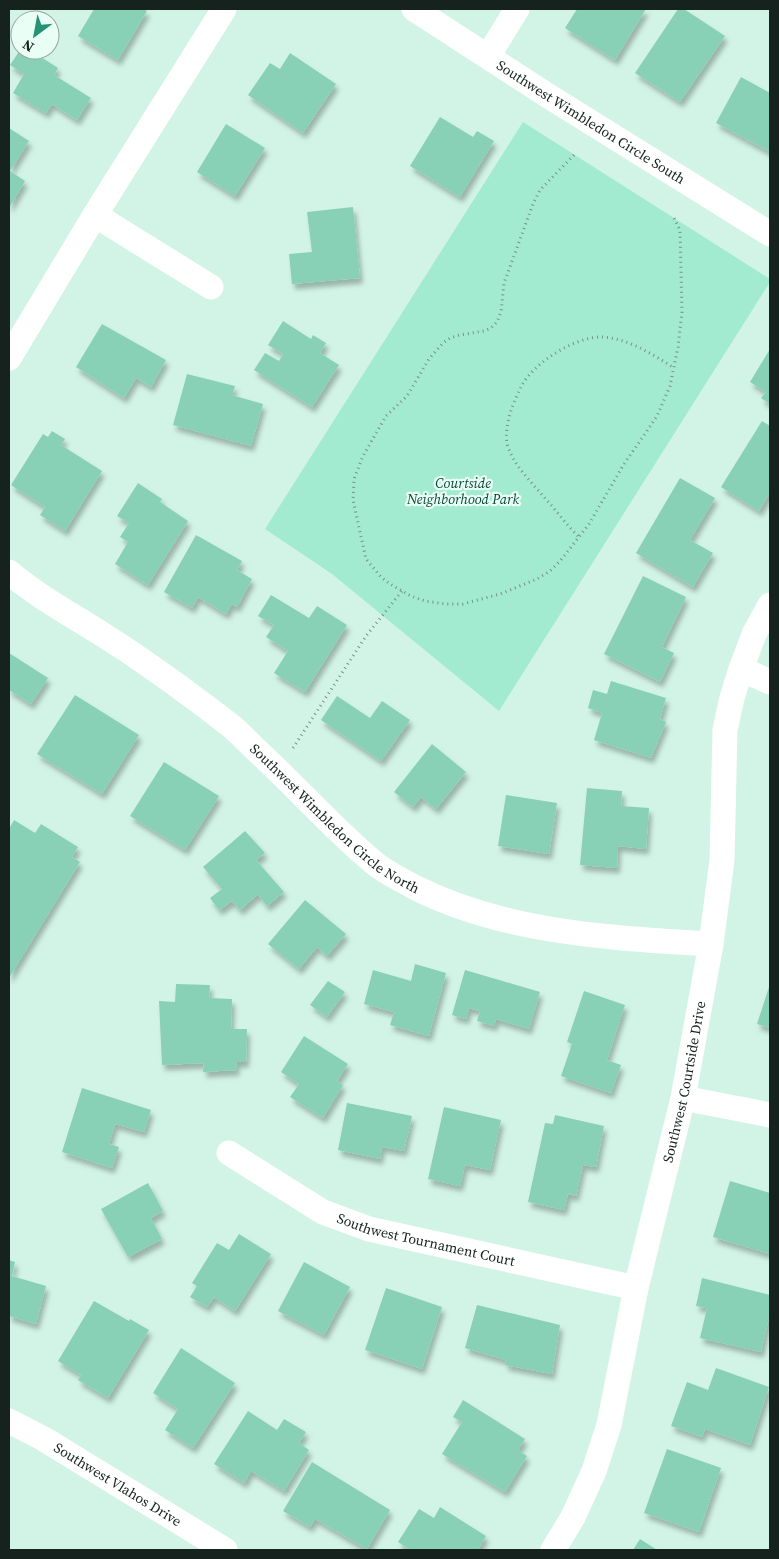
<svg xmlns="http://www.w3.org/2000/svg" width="779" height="1559" font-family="'Source Serif 4',serif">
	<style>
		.green { fill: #a3ebd0 }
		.building { fill: #88d0b6; filter: url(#shadow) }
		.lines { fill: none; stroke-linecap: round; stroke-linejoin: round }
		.path { stroke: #789086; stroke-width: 3; stroke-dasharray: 1 4; stroke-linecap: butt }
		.minor { stroke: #fff; stroke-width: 25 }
		.labels { text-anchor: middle; stroke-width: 4.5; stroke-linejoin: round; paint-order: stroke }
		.street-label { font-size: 14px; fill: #15221d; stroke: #e9fef5 }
		.park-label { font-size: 14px; font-style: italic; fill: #094837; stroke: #e9fef5 }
	</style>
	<defs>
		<filter id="shadow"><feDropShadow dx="3" dy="5.5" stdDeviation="2.5" flood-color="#0004"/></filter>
	</defs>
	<rect width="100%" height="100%" fill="#d2f4e6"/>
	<!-- green -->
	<path class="green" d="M523 122 770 279V282L499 711 332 574 265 529Z"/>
	<!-- building -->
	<g class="building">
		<path d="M94 9H143L147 11 118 60 78 36Z"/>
		<path d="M577 9H646L615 60 565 28Z"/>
		<path d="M678 9H684L725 36 680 102 635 73Z"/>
		<path d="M20 50H30L58 68 54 75 91 98 77 120 52 104 46 113 13 93 24 74 10 65Z"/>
		<path d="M290 53 336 84 303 133 248 95 270 63 280 69Z"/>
		<path d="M741 77 770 93 769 100H770V152L716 123Z"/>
		<path d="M440 117 473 137 477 131 494 141 460 197 410 166Z"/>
		<path d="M226 124 265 148 235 196 197 172Z"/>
		<path d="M9 128 29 141 10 171 25 181 9 208Z"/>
		<path d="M353 207 360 278 292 284 289 254 312 252 307 212Z"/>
		<path d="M283 321 311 339 313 335 326 343 320 353 339 365 312 407 254 370 265 353 279 361 283 354 268 345Z"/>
		<path d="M102 324 166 360 151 387 136 378 124 398 76 367Z"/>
		<path d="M770 349V404L761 398 766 392 750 382Z"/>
		<path d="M187 374 235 386 232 395 263 404 251 446 173 425Z"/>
		<path d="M762 421 770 426V493L759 511 721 487Z"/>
		<path d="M52 431 65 439 61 445 102 471 65 531 40 515 45 507 11 485 43 434 48 437Z"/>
		<path d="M680 478 715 498 690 540 713 553 693 587 636 553Z"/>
		<path d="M138 483 162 499 160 502 188 521 148 585 115 564 128 542 120 537 129 523 117 516Z"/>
		<path d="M196 535 242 561 237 570 252 579 237 607 232 604 226 614 198 597 192 608 164 592Z"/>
		<path d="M643 576 686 597 662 647 674 653 660 682 604 654Z"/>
		<path d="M271 595 309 618 317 606 347 625 305 692 274 673 288 651 266 637 274 625 258 616Z"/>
		<path d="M9 653 48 678 31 704 9 690Z"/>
		<path d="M611 681 666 698 660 719 666 722 651 758 594 740 602 713 588 708 593 690 607 694Z"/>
		<path d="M75 695 139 735 102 794 37 754Z"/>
		<path d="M337 696 370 718 382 701 410 720 381 761 321 720Z"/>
		<path d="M432 744 466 772 436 809 421 797 413 807 394 792Z"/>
		<path d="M164 762 219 796 185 850 130 816Z"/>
		<path d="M587 788 622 791 621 806 649 808 646 849 618 846 617 868 580 865Z"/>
		<path d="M506 795 557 803 549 854 498 846Z"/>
		<path d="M14 820 35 833 41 824 78 847 72 857 80 862 9 978V829Z"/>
		<path d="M245 831 265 853 256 860 284 892 267 906 258 894 240 910 232 901 219 910 210 898 222 889 203 867Z"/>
		<path d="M305 900 346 934 327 956 317 947 299 969 268 944Z"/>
		<path d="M415 964 446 973 429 1036 390 1025 394 1012 364 1004 373 970 411 981Z"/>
		<path d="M465 970 540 992 529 1029 496 1019 494 1026 477 1021 480 1011 469 1008 466 1019 452 1015Z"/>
		<path d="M328 981 345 992 327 1017 310 1005Z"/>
		<path d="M176 984 210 985 209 998 232 999 231 1029H247L246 1062H236L237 1070 203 1072 204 1063 162 1065 159 1001 175 1002Z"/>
		<path d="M770 984V1028L757 1024Z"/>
		<path d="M584 991 625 1005 607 1060 621 1065 611 1093 561 1076 572 1044 567 1042Z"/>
		<path d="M304 1036 348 1064 337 1081 343 1085 323 1118 290 1097 299 1084 281 1072Z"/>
		<path d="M82 1088 151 1110 144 1132 115 1124 109 1144 119 1147 112 1168 62 1152Z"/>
		<path d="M347 1103 412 1116 404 1151 382 1147 380 1159 338 1150Z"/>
		<path d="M444 1107 501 1120 490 1170 465 1165 460 1186 428 1179Z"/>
		<path d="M555 1115 604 1126 596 1167 583 1165 576 1196 568 1194 564 1210 528 1202 545 1123 553 1124Z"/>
		<path d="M730 1181 770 1193V1254L713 1237Z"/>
		<path d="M148 1183 163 1211 151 1218 162 1239 128 1257 101 1209Z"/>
		<path d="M239 1234 271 1254 235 1311 214 1297 207 1307 190 1297 197 1286 192 1283 217 1243 229 1250Z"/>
		<path d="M9 1260 15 1262 12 1276 46 1286 36 1324 9 1316Z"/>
		<path d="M304 1262 350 1287 324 1335 278 1311Z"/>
		<path d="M702 1278 770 1295V1313L761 1352 700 1338 707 1308 696 1306Z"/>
		<path d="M386 1288 442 1307 422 1369 365 1350Z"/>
		<path d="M94 1301 129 1321 130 1319 149 1330 108 1398 78 1380 81 1375 58 1361Z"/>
		<path d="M477 1305 560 1325 552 1374 505 1365 506 1360 465 1348Z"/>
		<path d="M181 1348 235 1383 193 1448 165 1430 178 1409 153 1393Z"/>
		<path d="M716 1368 769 1387 750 1445 705 1429 702 1437 671 1426 687 1382 708 1390Z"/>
		<path d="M463 1400 525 1439 518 1450 527 1456 505 1492 442 1454 462 1422 453 1417Z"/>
		<path d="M248 1411 277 1430 284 1419 306 1432 299 1443 309 1450 284 1491 251 1471 244 1483 214 1464Z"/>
		<path d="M667 1449 721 1468 699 1532 644 1513Z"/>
		<path d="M312 1462 390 1510 367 1549 315 1519 310 1527 283 1511Z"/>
		<path d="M440 1507 486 1536 478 1550H411L398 1542 419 1509 434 1518Z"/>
		<path d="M640 1539 657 1550H633Z"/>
	</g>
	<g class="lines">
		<!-- path -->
		<g class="path">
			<path d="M574 155 540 190 533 204 504 283 501 312 497 322 491 328 484 331 460 335 450 338 443 343 429 359 407 396 386 416 363 456 354 479 353 500 366 559 381 577 390 584 411 596 425 601 446 604H463L500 594 537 579 550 571 561 560 589 524 624 464 649 428 657 416 670 386 678 347 682 312 680 230 674 218"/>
			<path d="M578 536C566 524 555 509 543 496 530 480 515 467 508 447 505 437 507 427 509 417 512 406 517 395 522 385 535 362 575 337 601 337 628 338 652 354 674 368"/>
			<path d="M293 748 366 636 402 591"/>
		</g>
		<!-- minor -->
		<g class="minor">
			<path id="s1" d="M414 9 550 97 770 234"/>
			<path d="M488 56 517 9"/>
			<path d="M95 215 211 287"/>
			<path d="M9 358 95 215 224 9"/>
			<path id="s2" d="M9 572C38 597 72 615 105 636 146 662 187 692 226 722 236 729 244 738 253 747 294 784 330 826 372 861 384 872 400 879 414 887 505 933 611 938 711 944"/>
			<path d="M741 669 770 682"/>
			<path d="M683 1098 770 1115"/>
			<path id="s3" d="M229 1153 323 1212 369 1229 636 1288"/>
			<path id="s4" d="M9 1421 44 1439 225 1550"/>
			<path id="s5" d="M553 1550 573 1517 594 1471 609 1425 636 1288 683 1098 711 944 722 860 725 730 732 698 741 669 754 634 770 605"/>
		</g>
	</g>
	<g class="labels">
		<!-- street labels -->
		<g class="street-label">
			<text dy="5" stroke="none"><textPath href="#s1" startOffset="210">Southwest Wimbledon Circle South</textPath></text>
			<text dy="5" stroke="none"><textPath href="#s2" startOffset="410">Southwest Wimbledon Circle North</textPath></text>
			<text dy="5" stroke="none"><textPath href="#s5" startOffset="489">Southwest Courtside Drive</textPath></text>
			<text dy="5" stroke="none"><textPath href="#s3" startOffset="218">Southwest Tournament Court</textPath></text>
			<text dy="5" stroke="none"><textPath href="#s4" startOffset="126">Southwest Vlahos Drive</textPath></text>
		</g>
		<!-- park labels -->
		<g class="park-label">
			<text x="463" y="488">Courtside<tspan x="463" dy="16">Neighborhood Park</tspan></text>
		</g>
	</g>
	<!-- border -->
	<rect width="779" height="1559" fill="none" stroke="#15221d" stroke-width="20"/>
	<!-- north arrow -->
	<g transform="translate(35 35) rotate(212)"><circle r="24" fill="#e9fef5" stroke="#94a69f"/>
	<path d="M0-4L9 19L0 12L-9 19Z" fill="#249374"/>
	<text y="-8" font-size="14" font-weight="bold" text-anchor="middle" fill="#15221d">N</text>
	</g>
</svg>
